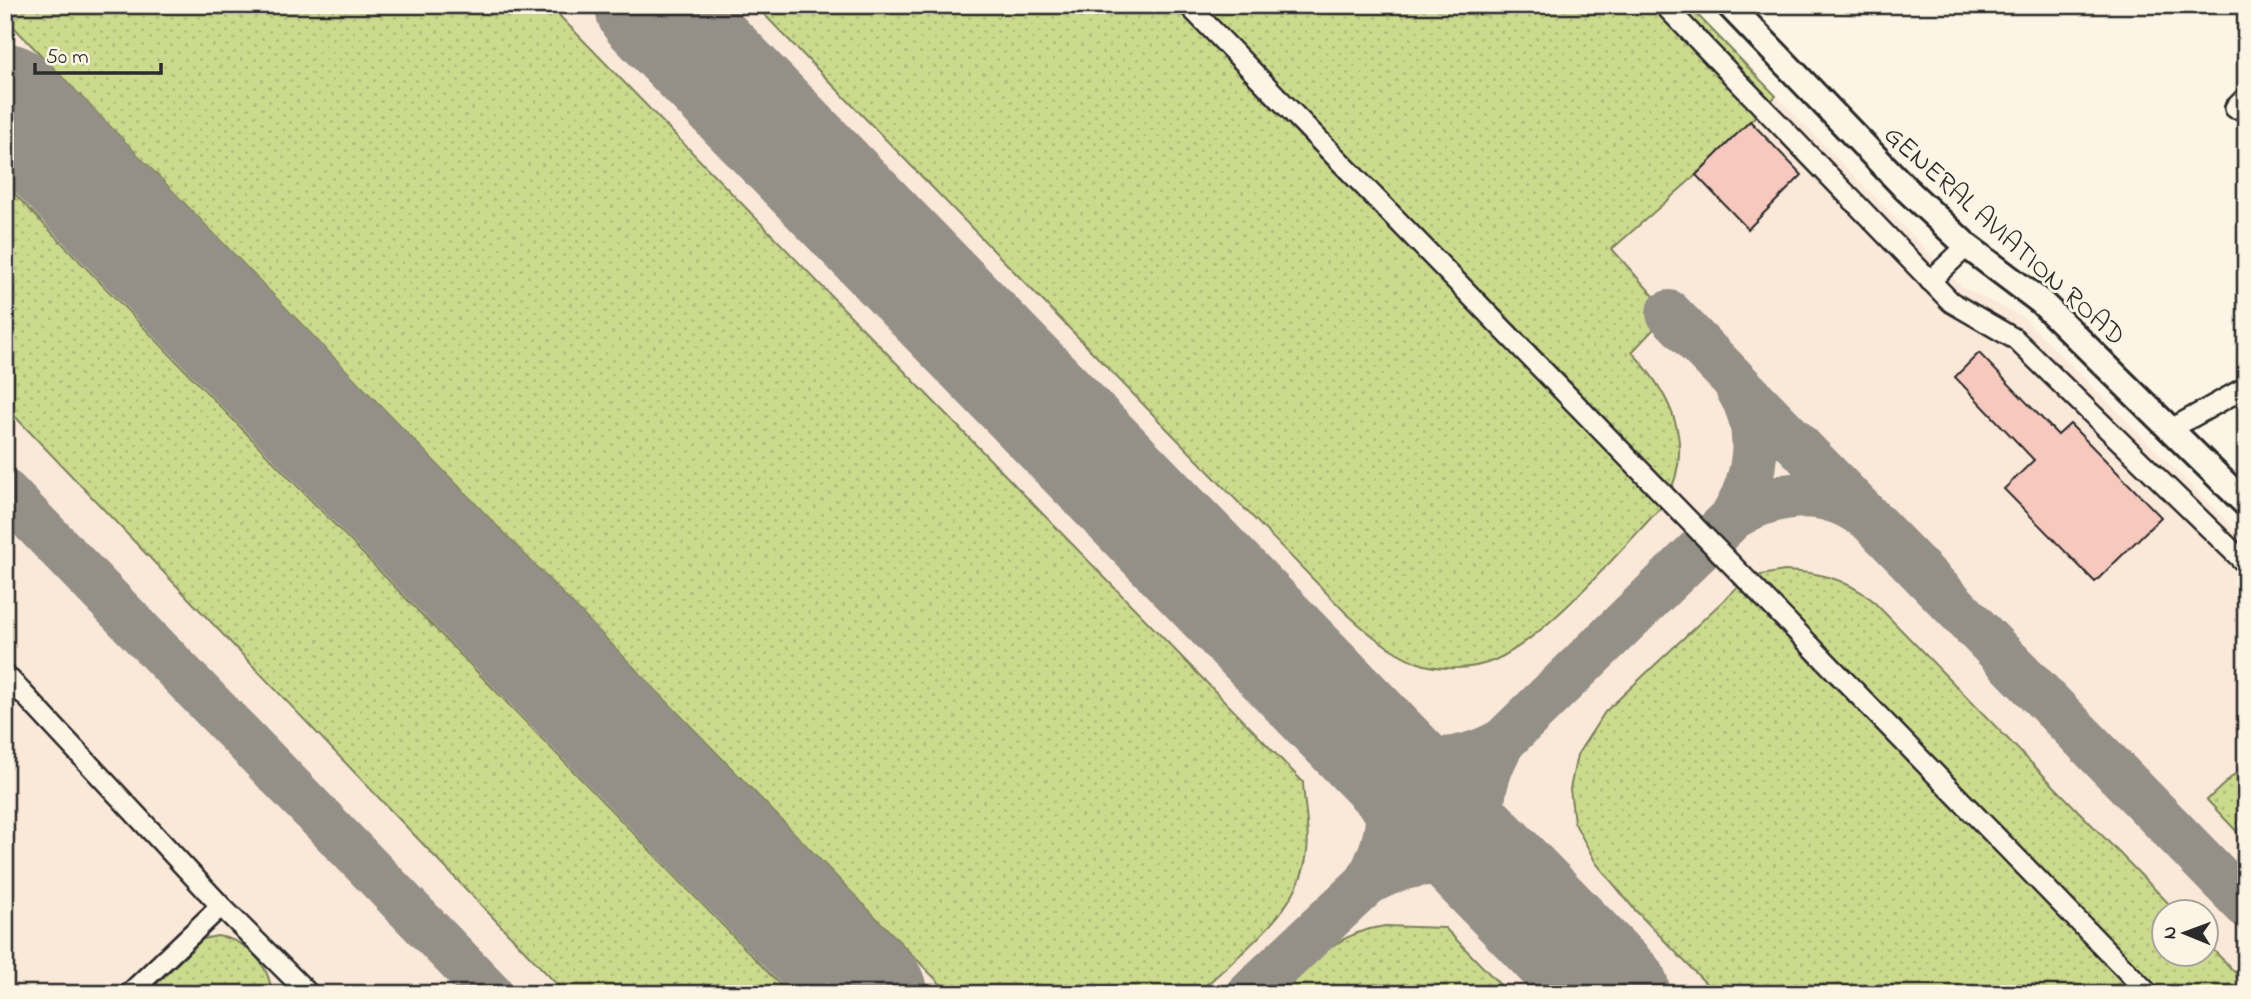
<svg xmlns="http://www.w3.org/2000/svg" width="2251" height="999" font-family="'Indie Flower',sans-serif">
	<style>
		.built { fill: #fae8d9; fill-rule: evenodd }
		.grass { fill: url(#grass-dots); stroke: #7c825c; stroke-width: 2 }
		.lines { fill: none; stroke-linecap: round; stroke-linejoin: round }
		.taxiway { stroke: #949088; stroke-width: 46 }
		.runway { stroke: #949088; stroke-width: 114 }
		.building { fill: #f7c8be; stroke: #2b2b2b; stroke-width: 2 }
		.minor-casing { stroke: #2b2b2b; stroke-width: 24 }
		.major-casing { stroke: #2b2b2b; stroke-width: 30 }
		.minor { stroke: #fcf5e5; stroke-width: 19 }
		.major { stroke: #fcf5e5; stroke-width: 24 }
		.labels { text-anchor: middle; stroke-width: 6; stroke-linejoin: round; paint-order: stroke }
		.street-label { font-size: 28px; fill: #2b2b2b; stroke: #fcf5e5 }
	</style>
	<defs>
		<pattern id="grass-dots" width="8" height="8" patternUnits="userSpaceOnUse" patternTransform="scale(1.75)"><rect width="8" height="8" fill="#ccda8e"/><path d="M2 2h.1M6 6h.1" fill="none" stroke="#afbb7b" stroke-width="1.8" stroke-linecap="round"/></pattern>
	</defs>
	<rect width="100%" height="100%" fill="#fcf5e5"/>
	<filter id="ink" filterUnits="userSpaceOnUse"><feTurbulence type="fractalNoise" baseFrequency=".0143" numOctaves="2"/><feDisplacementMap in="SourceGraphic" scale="14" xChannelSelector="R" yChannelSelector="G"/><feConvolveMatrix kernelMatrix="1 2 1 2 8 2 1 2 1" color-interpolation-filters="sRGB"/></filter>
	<g filter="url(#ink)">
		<!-- built -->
		<path class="built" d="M5 5H1688L1962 287 2024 318 2246 541V994H5ZM2164 912H2206V954H2164Z"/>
		<!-- grass -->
		<g class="grass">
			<path d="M5 5H549L1303 782C1304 805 1310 829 1307 852 1300 913 1238 954 1197 994H950L5 18Z"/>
			<path d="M755 5H1688L1776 96 1696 175 1612 249 1669 313 1632 352C1672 396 1697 446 1664 504 1621 549 1549 636 1495 660 1473 670 1438 671 1416 662 1389 651 1367 632 1346 613Z"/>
			<path d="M5 184 789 994H566L5 406Z"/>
			<path d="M1784 571C1819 572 1843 578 1871 599L2176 911 2164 912V954H2206V942L2246 984V994H1716L1635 910 1596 863 1574 822 1570 789 1577 755 1605 712 1742 583 1761 575Z"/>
			<path d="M2237 772 2246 781V833L2242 837 2207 800Z"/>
			<path d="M1385 926 1445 928 1509 994H1280C1314 961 1335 933 1385 926Z"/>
			<path d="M217 936C247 940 269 964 272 994H146L203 939Z"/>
		</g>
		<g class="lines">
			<!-- taxiway -->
			<g class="taxiway">
				<path d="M1669 313 2246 905"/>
				<path d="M5 492 491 994"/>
				<path d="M1733 517C1757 477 1764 429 1738 388"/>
				<path d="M1363 737C1409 767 1456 768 1503 741L1733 517C1772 493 1820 485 1860 513"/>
				<path d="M1363 737C1395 788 1397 830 1367 883"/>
				<path d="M1503 741C1473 793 1475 835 1508 886"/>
				<path d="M1590 971 1606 994"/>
				<path d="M1249 994 1367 883C1415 855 1461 856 1508 886"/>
			</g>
			<!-- runway -->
			<g class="runway">
				<path d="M652 5 1613 994"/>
				<path d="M5 100 870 994"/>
			</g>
		</g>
		<!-- building -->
		<g class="building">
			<path d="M1750 121 1802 175 1748 229 1696 175Z"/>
			<path d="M1979 353 2058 435 2070 424 2161 517 2095 582 2004 489 2034 460 1955 377Z"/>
		</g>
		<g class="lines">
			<!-- minor casing -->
			<g class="minor-casing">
				<g id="minor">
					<path d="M1188 5 2149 994"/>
					<path d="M1664 5 1951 302 2015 339 2246 564"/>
					<path d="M2235 108 2246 97"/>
					<path d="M1930 281 1967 246"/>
					<path d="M2171 429 2246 387"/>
					<path d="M5 674 221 906 309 994"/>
					<path d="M129 994 221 906"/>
				</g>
			</g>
			<!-- major casing -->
			<g class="major-casing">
				<path id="major" d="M1729 5 1906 189 1967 246 2041 302 2246 504"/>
			</g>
			<!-- minor -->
			<use href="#minor" class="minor"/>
			<!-- major -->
			<use href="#major" class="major"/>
		</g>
	</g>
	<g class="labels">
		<!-- street labels -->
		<g class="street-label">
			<text transform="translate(2006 234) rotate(42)" y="10">GENERAL AVIATION ROAD</text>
		</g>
	</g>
	<!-- margin -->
	<rect width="2251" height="999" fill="none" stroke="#fcf5e5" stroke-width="28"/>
	<rect x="14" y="14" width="2223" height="971" fill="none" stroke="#2b2b2b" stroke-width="2.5" filter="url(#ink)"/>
	<!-- north arrow -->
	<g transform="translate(2185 933) rotate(271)"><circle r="33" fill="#fcf5e5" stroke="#a8a49b" stroke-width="2"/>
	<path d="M0-5L12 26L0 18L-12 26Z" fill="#2b2b2b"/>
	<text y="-10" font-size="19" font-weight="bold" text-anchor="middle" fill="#2b2b2b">N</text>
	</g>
	<!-- scale -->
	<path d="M35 63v10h126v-10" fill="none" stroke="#2b2b2b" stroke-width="3.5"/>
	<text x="46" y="63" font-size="21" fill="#2b2b2b" stroke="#fcf5e5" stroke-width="5" paint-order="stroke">50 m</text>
</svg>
